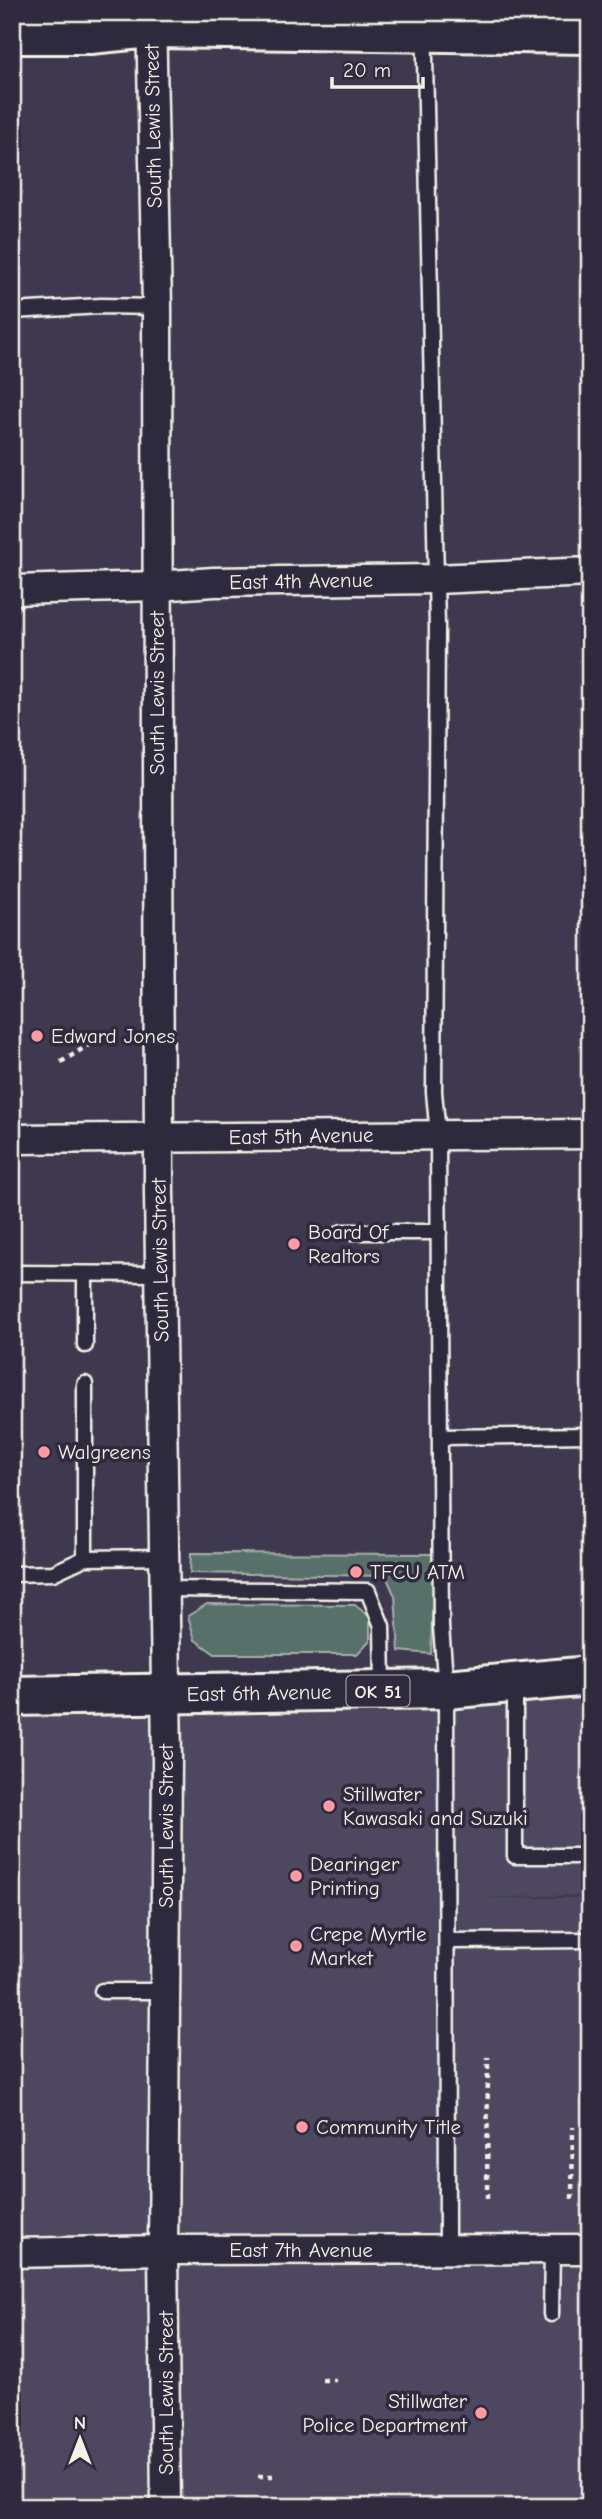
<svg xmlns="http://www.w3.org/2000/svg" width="602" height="2519" font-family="'Comic Neue',sans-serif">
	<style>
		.built { fill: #4d475f }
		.green { fill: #59706b; stroke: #a6b0aa; stroke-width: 2 }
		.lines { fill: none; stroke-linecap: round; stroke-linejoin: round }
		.lane-casing { stroke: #f4f1e8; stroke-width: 19 }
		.street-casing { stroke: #f4f1e8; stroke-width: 33 }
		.secondary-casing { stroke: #f4f1e8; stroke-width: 44 }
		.highway-casing { stroke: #f4f1e8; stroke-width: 44 }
		.path { stroke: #f4f1e8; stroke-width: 4.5; stroke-dasharray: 5 5; stroke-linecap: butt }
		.lane { stroke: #2f2a3d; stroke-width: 14 }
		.street { stroke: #2f2a3d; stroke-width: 28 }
		.secondary { stroke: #2f2a3d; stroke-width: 38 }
		.highway { stroke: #2f2a3d; stroke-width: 38 }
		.poi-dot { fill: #ff9aa2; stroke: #2f2a3d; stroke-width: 2.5 }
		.labels { text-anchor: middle; stroke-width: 7; stroke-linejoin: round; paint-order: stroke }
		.shield { fill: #2f2a3d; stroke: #b9b5b5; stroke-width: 2 }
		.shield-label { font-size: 19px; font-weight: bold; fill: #f4f1e8 }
		.street-label { font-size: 21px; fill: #f4f1e8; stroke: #2f2a3d }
		.poi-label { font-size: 21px; fill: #f4f1e8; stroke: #2f2a3d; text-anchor: start }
	</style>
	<rect width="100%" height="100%" fill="#3f394f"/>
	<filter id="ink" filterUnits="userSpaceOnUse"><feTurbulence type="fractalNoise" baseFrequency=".0143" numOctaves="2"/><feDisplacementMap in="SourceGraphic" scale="14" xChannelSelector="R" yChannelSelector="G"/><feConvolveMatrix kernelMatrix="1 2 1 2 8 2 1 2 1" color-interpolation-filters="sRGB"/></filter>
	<g filter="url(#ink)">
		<!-- built -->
		<path class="built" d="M590 1678V1895L476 1898H590V2507H12V1693Z"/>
		<!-- green -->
		<g class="green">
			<path d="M191 1553 434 1554 431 1654 399 1651 395 1596 386 1576 190 1573Z"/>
			<path d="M207 1604 355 1605 370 1617V1640L357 1654H215L195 1640 188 1616Z"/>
		</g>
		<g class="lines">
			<!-- lane casing -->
			<g class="lane-casing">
				<g id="lane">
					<path d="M424 12 437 627 434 1092 438 1135 441 1627 446 1689 447 2250"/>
					<path d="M12 311 101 306 157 307"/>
					<path d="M342 1232H439"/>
					<path d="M12 1273 160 1274"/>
					<path d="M85 1274V1345"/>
					<path d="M85 1384V1558"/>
					<path d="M440 1437 590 1435"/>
					<path d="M12 1574 53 1573 85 1558 164 1557"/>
					<path d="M164 1589 368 1591 382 1626 383 1688"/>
					<path d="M515 1685V1856H590"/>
					<path d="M447 1941 590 1940"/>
					<path d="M102 1991H165"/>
					<path d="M551 2314 552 2249"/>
				</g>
			</g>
			<!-- street casing -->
			<g class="street-casing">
				<g id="street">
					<path d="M151 12 157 307 159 1191 167 1759 163 2250 166 2507"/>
					<path d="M12 590 157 586 214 582 436 579 590 572"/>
					<path d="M12 1139 590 1134"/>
					<path d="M12 2253 163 2250 590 2249"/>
				</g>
			</g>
			<!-- secondary casing -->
			<g class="secondary-casing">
				<path id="secondary" d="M12 34H90L151 28 590 34"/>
			</g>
			<!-- highway casing -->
			<g class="highway-casing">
				<path id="highway" d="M12 1696 446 1689 590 1676"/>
			</g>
			<!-- path -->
			<g class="path">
				<path d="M61 1062 100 1038"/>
				<path d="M487 2199 488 2057"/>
				<path d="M572 2199 573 2127"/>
				<path d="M322 2380H336"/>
				<path d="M258 2476H273"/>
			</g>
			<!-- lane -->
			<use href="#lane" class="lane"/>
			<!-- street -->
			<use href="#street" class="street"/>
			<!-- secondary -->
			<use href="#secondary" class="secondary"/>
			<!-- highway -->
			<use href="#highway" class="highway"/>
		</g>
	</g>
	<!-- markers -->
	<g class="poi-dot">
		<circle cx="37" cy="1036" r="7"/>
		<circle cx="294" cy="1244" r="7"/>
		<circle cx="44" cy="1452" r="7"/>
		<circle cx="356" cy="1572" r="7"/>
		<circle cx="329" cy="1806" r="7"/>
		<circle cx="296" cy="1876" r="7"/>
		<circle cx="296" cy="1946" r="7"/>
		<circle cx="302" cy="2127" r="7"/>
		<circle cx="481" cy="2413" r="7"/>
	</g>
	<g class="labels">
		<!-- shield labels -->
		<rect class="shield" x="346.5" y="1675.5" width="63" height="31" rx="5"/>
		<g class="shield-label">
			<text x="378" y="1698">OK 51</text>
		</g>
		<!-- street labels -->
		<g class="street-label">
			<text transform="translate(153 126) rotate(-91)" y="7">South Lewis Street</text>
			<text transform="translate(301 581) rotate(-1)" y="7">East 4th Avenue</text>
			<text transform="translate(157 693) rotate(-90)" y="7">South Lewis Street</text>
			<text transform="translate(301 1136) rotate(-1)" y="7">East 5th Avenue</text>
			<text transform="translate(160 1260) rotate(-91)" y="7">South Lewis Street</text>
			<text transform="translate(259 1693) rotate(-1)" y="7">East 6th Avenue</text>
			<text transform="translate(166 1826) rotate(-90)" y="7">South Lewis Street</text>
			<text x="301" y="2257">East 7th Avenue</text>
			<text transform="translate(166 2393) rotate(-90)" y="7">South Lewis Street</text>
		</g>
		<!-- poi labels -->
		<g class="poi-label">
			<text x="51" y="1043">Edward Jones</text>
			<text x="308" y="1239">Board Of<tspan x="308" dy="24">Realtors</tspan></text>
			<text x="58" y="1459">Walgreens</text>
			<text x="370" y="1579">TFCU ATM</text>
			<text x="343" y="1801">Stillwater<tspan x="343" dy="24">Kawasaki and Suzuki</tspan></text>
			<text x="310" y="1871">Dearinger<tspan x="310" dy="24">Printing</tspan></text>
			<text x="310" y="1941">Crepe Myrtle<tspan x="310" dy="24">Market</tspan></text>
			<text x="316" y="2134">Community Title</text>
			<text x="467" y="2408" text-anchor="end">Stillwater<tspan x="467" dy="24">Police Department</tspan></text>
		</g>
	</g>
	<!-- margin -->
	<rect width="602" height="2519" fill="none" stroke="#2f2a3d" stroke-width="42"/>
	<rect x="21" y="21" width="560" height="2477" fill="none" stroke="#f4f1e8" stroke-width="2.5" filter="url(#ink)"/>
	<!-- north arrow -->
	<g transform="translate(80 2439)" stroke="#2f2a3d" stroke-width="5" paint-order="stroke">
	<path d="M0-5L12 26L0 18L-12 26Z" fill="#f4f1e8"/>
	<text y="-10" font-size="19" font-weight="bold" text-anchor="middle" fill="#f4f1e8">N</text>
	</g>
	<!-- scale -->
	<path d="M332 77v10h91v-10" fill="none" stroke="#f4f1e8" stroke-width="3.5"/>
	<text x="343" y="77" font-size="21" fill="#f4f1e8" stroke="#2f2a3d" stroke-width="5" paint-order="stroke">20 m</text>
</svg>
